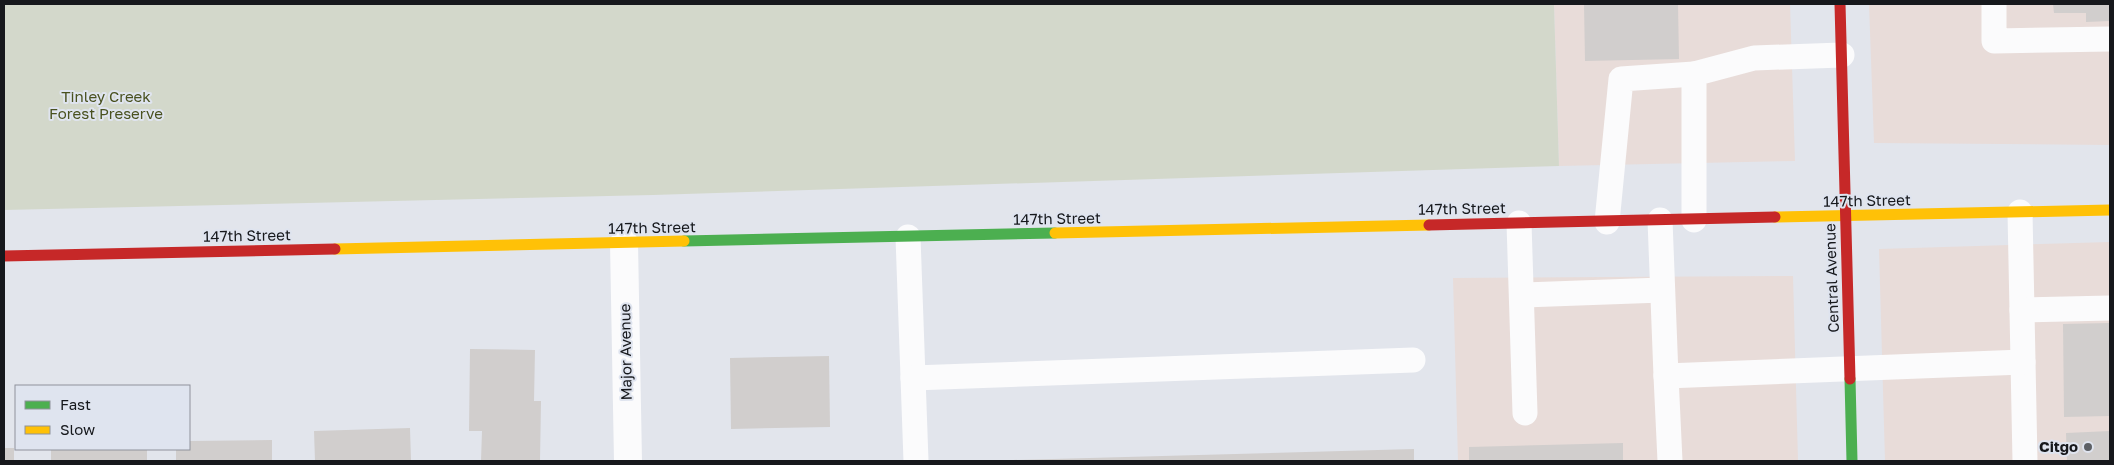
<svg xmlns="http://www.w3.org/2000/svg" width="2114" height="465" font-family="'Golos Text',sans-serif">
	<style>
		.commercial { fill: #e8dcd9 }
		.green { fill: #d3d8cb }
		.building { fill: #d1cecd }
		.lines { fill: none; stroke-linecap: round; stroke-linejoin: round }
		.lane { stroke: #fbfbfc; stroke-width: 25 }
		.street { stroke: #fbfbfc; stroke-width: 28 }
		.fast { stroke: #4caf50; stroke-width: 11 }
		.slow { stroke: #ffc107; stroke-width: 11 }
		.jam { stroke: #c62828; stroke-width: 11 }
		.poi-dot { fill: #5d6065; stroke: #dfe4ef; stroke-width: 2 }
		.labels { text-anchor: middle; stroke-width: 4; stroke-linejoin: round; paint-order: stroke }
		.park-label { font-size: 15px; fill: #49511f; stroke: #dfe4ef }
		.street-label { font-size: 15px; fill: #16181c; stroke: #dfe4ef }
		.poi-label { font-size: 15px; font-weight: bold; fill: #16181c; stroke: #dfe4ef; text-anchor: end }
	</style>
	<rect width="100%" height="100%" fill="#e2e5ec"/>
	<!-- commercial -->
	<g class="commercial">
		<path d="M1554 4H1790L1795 161 1559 166Z"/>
		<path d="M1869 4H2110V145L1874 143Z"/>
		<path d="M2110 242V461H1885L1879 249Z"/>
		<path d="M1793 276 1798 461H1458L1453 278Z"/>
	</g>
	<!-- green -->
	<path class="green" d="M4 4H1554L1559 166 653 195 4 210Z"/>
	<!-- building -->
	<g class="building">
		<path d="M1643 4H1678L1679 59 1585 61 1584 5Z"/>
		<path d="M2053 4H2110V21L2086 22V13H2054Z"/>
		<path d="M2110 323V416L2064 417 2063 324Z"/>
		<path d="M470 349 535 350 534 401H541L540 461H481L482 431H469Z"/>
		<path d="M829 356 830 427 731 429 730 358Z"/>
		<path d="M410 428 411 461H315L314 431Z"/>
		<path d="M2110 431V461H2067L2066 433Z"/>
		<path d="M272 440V461H176V449H189V441Z"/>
		<path d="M1623 443V461H1469V447Z"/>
		<rect x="4" y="448" width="10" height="13"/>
		<rect x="51" y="449" width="96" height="12"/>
		<path d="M1414 449V461H1013V460Z"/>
	</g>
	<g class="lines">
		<!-- lane -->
		<g class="lane">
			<path d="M1994 4V41L2110 39"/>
			<path d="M2020 212 2025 461"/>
			<path d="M1660 220 1666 376 2023 362"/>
			<path d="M1694 220V74L1754 58 1842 55"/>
			<path d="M1607 222 1621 79 1694 74"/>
			<path d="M1519 223 1525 413"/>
			<path d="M908 237 916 461"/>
			<path d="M1522 295 1662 290"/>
			<path d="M2022 310 2110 308"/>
			<path d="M1666 376 1670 461"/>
			<path d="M913 378 1413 360"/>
		</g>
		<!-- street -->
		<path class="street" d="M624 243 628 461"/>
		<!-- fast -->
		<g class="fast">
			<path d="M684 241 1055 233"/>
			<path d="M1850 379 1852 461"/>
		</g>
		<!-- slow -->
		<g class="slow">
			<path d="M1775 217 2110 210"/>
			<path d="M1055 233 1429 225"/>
			<path d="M335 249 684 241"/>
		</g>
		<!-- jam -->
		<g class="jam">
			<path d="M1840 4 1850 379"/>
			<path d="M1429 225 1775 217"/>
			<path d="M4 256 335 249"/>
		</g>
	</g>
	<!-- markers -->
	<circle class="poi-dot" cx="2088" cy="447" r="5"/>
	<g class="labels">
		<!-- park labels -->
		<g class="park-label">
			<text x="106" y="102">Tinley Creek<tspan x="106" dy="17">Forest Preserve</tspan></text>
		</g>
		<!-- street labels -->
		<g class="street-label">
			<text transform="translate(1867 201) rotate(-1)" y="5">147th Street</text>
			<text transform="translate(1462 209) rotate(-1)" y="5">147th Street</text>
			<text transform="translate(1057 219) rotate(-1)" y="5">147th Street</text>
			<text transform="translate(652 228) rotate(-1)" y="5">147th Street</text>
			<text transform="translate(247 236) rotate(-1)" y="5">147th Street</text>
			<text transform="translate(1832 278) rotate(-92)" y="5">Central Avenue</text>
			<text transform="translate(626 352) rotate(-91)" y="5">Major Avenue</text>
		</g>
		<!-- poi labels -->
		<g class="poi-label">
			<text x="2078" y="452">Citgo</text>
		</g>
	</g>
	<!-- border -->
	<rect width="2114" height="465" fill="none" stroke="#16181c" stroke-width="10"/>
	<!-- legend -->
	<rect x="15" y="385" width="175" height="65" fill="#dfe4ef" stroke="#8f929b"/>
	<rect x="25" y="401" width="25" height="8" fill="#4caf50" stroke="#8f929b"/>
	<text x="60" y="410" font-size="15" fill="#16181c">Fast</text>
	<rect x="25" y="426" width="25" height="8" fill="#ffc107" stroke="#8f929b"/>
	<text x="60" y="435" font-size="15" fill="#16181c">Slow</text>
</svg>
